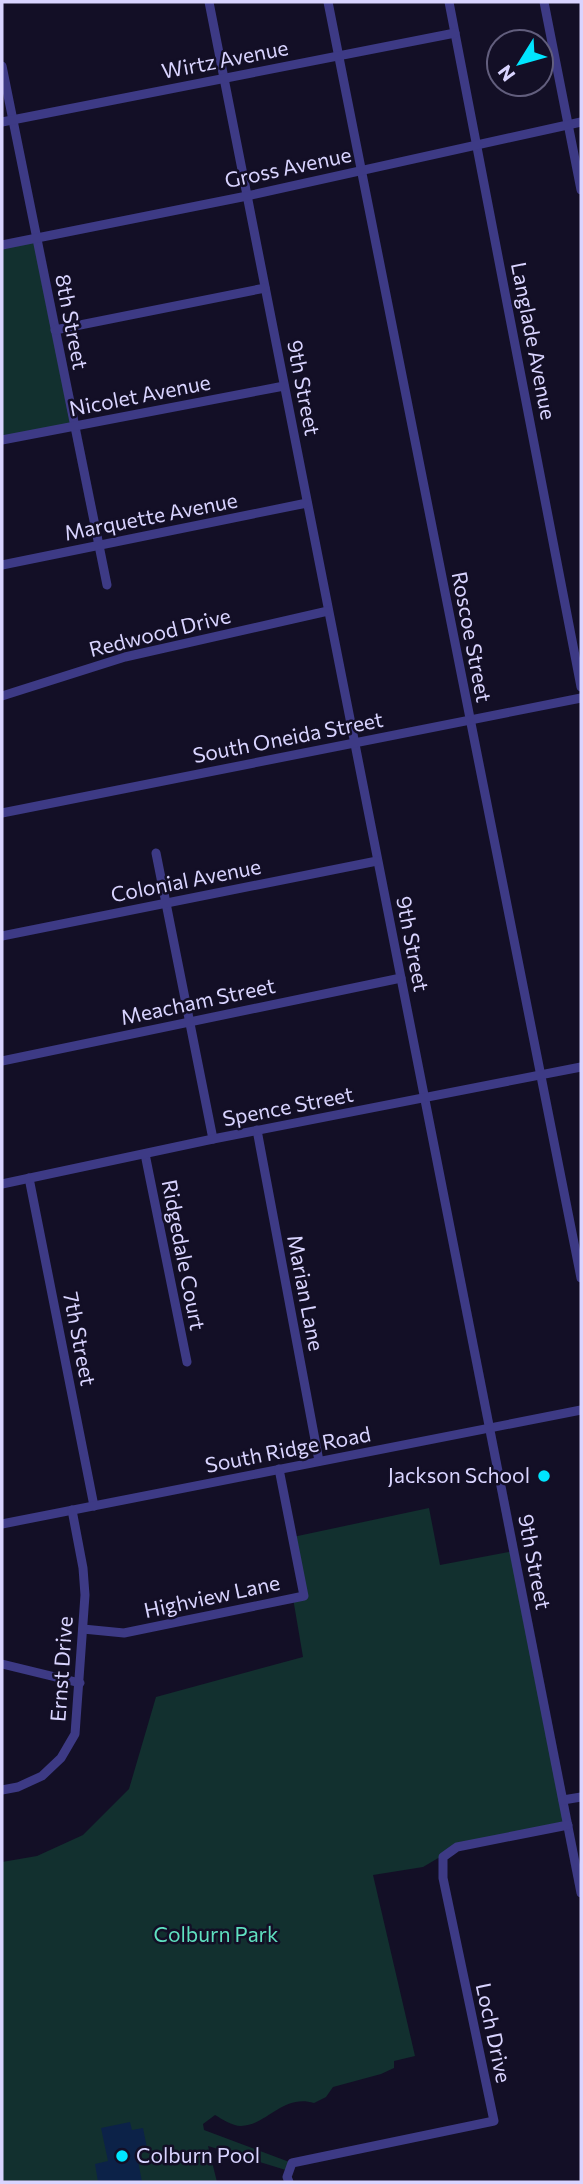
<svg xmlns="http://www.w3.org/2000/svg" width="583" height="2184" font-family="Commissioner,sans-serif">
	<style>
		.green { fill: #12302f }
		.water { fill: #0c2248 }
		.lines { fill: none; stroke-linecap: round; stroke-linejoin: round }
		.minor { stroke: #3d3a85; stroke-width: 9 }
		.poi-dot { fill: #00e5ff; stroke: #130f26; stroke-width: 2.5 }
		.labels { text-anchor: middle; stroke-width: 5; stroke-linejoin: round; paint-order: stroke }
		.street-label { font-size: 21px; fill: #d9d4ff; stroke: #130f26 }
		.poi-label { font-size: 21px; fill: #d9d4ff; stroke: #130f26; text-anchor: end }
		.park-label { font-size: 21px; fill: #5fe0c0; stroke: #130f26 }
	</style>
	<rect width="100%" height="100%" fill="#130f26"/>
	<!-- green -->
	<g class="green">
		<path d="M37 238 74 426 2 440V245Z"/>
		<path d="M429 1508 440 1565 514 1551 568 1825 457 1847 423 1867 373 1875 415 2056 394 2061V2068L381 2074 333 2087 326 2097 314 2103C282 2094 268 2125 241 2126 232 2126 222 2119 215 2115L203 2124 204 2130 292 2163 289 2171 208 2146 217 2182H2V1862L37 1856 83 1835 129 1789 156 1697 303 1657 293 1598 304 1596 293 1537Z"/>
	</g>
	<!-- water -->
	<path class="water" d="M130 2122 132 2130 143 2128 147 2148 136 2150 142 2182H98L95 2164 108 2161 101 2128Z"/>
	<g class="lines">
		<!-- minor -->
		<g class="minor">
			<path d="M209 2 581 1893"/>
			<path d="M328 2 581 1278"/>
			<path d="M449 2 581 687"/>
			<path d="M544 2 581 190"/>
			<path d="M2 66 107 585"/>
			<path d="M2 122 455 33"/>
			<path d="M2 245 247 196 581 122"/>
			<path d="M55 330 265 288"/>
			<path d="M2 440 284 386"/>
			<path d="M2 565 307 503"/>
			<path d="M2 696 125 657 328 611"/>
			<path d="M2 813 581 698"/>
			<path d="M156 853 213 1139"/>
			<path d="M2 936 377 861"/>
			<path d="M2 1061 401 978"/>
			<path d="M257 1130 319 1461"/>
			<path d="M145 1154 187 1362"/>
			<path d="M29 1178 94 1506"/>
			<path d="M2 1184 213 1139 581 1067"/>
			<path d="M2 1524 581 1410"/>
			<path d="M83 1629 124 1633 304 1596 279 1469"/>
			<path d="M2 1664 80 1683"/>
			<path d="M2 1790 18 1787 42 1776 61 1758 75 1734 85 1595 83 1568 72 1510"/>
			<path d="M563 1800 581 1797"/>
			<path d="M289 2182 287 2177 292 2163 494 2121 443 1878V1857L457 1847 568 1825"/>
		</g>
	</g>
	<!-- markers -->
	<g class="poi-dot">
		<circle cx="544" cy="1476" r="7"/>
		<circle cx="122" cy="2156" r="7"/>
	</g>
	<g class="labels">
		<!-- street labels -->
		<g class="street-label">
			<text transform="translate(225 60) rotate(-11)" y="7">Wirtz Avenue</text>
			<text transform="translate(288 168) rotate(-12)" y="7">Gross Avenue</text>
			<text transform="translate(71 322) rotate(79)" y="7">8th Street</text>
			<text transform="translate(533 341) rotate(79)" y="7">Langlade Avenue</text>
			<text transform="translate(303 388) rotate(79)" y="7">9th Street</text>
			<text transform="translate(140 396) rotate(-11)" y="7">Nicolet Avenue</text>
			<text transform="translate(151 517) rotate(-11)" y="7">Marquette Avenue</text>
			<text transform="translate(160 633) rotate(-14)" y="7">Redwood Drive</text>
			<text transform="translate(471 637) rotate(79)" y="7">Roscoe Street</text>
			<text transform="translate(288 738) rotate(-11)" y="7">South Oneida Street</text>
			<text transform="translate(186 881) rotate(-11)" y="7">Colonial Avenue</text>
			<text transform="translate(412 944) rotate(79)" y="7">9th Street</text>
			<text transform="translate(198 1002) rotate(-12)" y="7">Meacham Street</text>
			<text transform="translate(288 1107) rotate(-11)" y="7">Spence Street</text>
			<text transform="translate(183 1255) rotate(79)" y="7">Ridgedale Court</text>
			<text transform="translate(305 1293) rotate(79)" y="7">Marian Lane</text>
			<text transform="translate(79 1339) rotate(79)" y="7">7th Street</text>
			<text transform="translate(288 1450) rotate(-11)" y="7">South Ridge Road</text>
			<text transform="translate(534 1562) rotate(79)" y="7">9th Street</text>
			<text transform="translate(212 1597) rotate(-12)" y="7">Highview Lane</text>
			<text transform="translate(62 1669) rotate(-86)" y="7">Ernst Drive</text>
			<text transform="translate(493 2033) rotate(78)" y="7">Loch Drive</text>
		</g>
		<!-- poi labels -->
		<g class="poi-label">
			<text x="530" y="1483">Jackson School</text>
			<text x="136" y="2163" text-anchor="start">Colburn Pool</text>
		</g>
		<!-- park labels -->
		<g class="park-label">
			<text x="216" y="1942">Colburn Park</text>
		</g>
	</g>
	<!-- border -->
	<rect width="583" height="2184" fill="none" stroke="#d9d4ff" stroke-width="7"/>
	<!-- north arrow -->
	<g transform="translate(520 63) rotate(233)"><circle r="33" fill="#130f26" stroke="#625e7d" stroke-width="2"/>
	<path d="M0-5L12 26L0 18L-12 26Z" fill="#00e5ff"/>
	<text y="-10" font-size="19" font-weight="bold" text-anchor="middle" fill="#d9d4ff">N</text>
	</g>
</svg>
